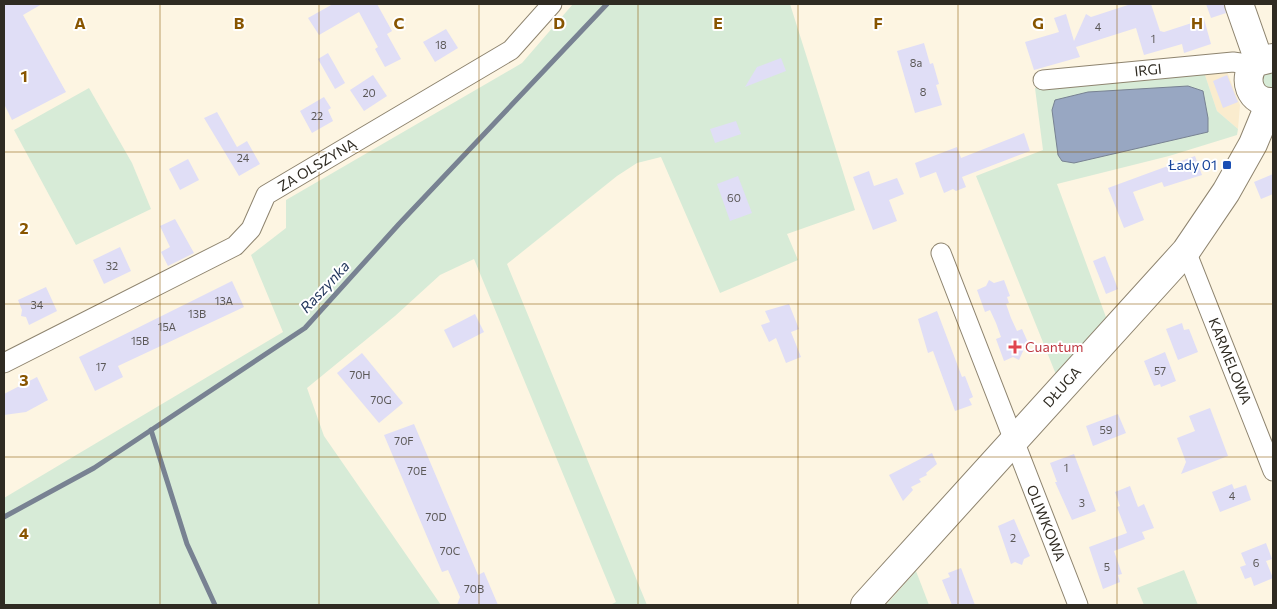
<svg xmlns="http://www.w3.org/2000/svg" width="1277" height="609" font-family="Commissioner,sans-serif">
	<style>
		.built { fill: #faecce }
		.green { fill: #d7ebd7 }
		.water { fill: #98a7c2; stroke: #788292 }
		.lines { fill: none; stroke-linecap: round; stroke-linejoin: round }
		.stream { stroke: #788292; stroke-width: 5 }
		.building { fill: #e0def6 }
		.street-casing { stroke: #8e846f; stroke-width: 21 }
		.secondary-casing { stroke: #8e846f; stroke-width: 30 }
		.street { stroke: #fff; stroke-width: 19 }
		.secondary { stroke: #fff; stroke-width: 28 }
		.grid { fill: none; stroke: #850; stroke-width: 1; stroke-opacity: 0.55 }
		.transit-dot { fill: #1a4fb4; stroke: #fff; stroke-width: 2 }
		.health-dot { fill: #e0444e; stroke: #fff; stroke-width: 2 }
		.labels { text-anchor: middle; stroke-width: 4; stroke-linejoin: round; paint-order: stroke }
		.number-label { font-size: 11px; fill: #5b5857 }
		.street-label { font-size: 14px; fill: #2f2b22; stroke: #fff }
		.transit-label { font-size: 14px; fill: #164399; stroke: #fff; text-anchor: end }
		.health-label { font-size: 14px; fill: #be3a42; stroke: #fff; text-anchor: start }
		.water-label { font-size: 15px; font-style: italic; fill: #23375d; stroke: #fff }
		.grid-label { font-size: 16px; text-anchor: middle; font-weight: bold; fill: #850; stroke: #fff; stroke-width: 4; stroke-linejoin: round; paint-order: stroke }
	</style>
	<rect width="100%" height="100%" fill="#fdf5e2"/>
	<!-- built -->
	<path class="built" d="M1226 69 1240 105 1238 129 1217 111 1204 72Z"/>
	<!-- green -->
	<g class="green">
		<path d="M573 4H790L855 210 787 234 798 260 720 293 661 157 637 163 617 176 507 264 647 605H610L616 602 474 259 440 275 395 316 307 388 324 436 441 605H4V498L283 332 251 255 286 228V200L522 63Z"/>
		<path d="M1273 71V90L1263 86 1261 78 1263 73Z"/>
		<path d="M1204 72 1217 111 1238 129 1237 135 1169 156 1057 184 1107 320 1057 377 976 176 1043 150 1035 88Z"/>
		<path d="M89 88 132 163 151 209 76 245 14 130Z"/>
		<path d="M1184 570 1198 605H1144L1137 588Z"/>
		<path d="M916 571 929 605H886Z"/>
	</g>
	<!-- water -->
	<path class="water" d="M1188 86 1203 91 1208 118V132L1074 163 1062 161 1058 155 1052 110 1055 100 1088 92Z"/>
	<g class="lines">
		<!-- stream -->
		<g class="stream">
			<path d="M151 430 187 544 215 605"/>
			<path d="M4 517 94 468 305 328 399 224 607 4"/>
		</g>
	</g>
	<!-- building -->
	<g class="building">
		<path d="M4 4H42L23 15 66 92 12 120 4 104Z"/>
		<path d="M333 4H377L392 31 387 34 401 59 385 67 375 49 378 47 359 12 319 35 308 18Z"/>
		<path d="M1131 4H1151L1160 31 1164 32 1204 19 1211 44 1184 53 1182 44 1144 55 1136 28 1076 47 1080 57 1034 70 1025 42 1059 32 1054 18 1066 14 1074 41 1086 14 1091 17Z"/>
		<path d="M1206 4H1224L1226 13 1211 18Z"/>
		<path d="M446 29 458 48 435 62 423 42Z"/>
		<path d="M924 43 930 64 933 63 939 84 936 85 942 105 915 113 897 51Z"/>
		<path d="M328 53 345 83 335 89 318 59Z"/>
		<path d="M781 58 786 71 745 87 757 67Z"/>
		<path d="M373 75 387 96 364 111 350 90Z"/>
		<path d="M1227 75 1238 102 1223 108 1213 81Z"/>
		<path d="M324 97 331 108 328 110 333 121 312 133 300 111Z"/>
		<path d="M217 112 237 147 247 141 260 164 239 176 204 118Z"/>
		<path d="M736 121 741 134 715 143 710 129Z"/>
		<path d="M1024 133 1030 151 962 177 966 187 956 191 953 189 944 193 936 172 920 178 915 163 957 147 961 158Z"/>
		<path d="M1195 156 1202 175 1164 187 1162 182 1133 192 1144 220 1124 228 1108 188Z"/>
		<path d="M188 159 199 180 180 190 169 169Z"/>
		<path d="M869 171 874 186 897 178 904 194 889 200 897 221 873 230 853 177Z"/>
		<path d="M1273 174V194L1261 199 1254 182Z"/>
		<path d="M738 176 752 213 730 221 717 184Z"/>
		<path d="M175 219 194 253 168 266 161 252 170 247 160 226Z"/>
		<path d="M120 247 131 271 104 284 93 260Z"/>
		<path d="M1105 256 1118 289 1106 294 1093 261Z"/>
		<path d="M989 280 994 283 1004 280 1010 296 1007 297 1009 303 1006 304 1011 318 1017 331 1022 329 1030 347 1024 349 1019 360 1013 357 1004 361 996 339 1001 337 996 323 990 310 985 312 977 290 986 286Z"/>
		<path d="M232 281 244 307 118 366 123 377 95 391 79 357Z"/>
		<path d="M46 287 57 311 29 325 26 317 21 316 22 310 18 300Z"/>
		<path d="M789 304 799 329 791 332 801 357 786 363 776 338 769 342 761 325 770 322 765 311Z"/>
		<path d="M937 311 962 377 965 376 973 397 969 399 972 405 955 411 933 351 928 353 918 319Z"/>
		<path d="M475 314 484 332 453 348 444 330Z"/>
		<path d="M1182 323 1184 330 1189 329 1198 352 1178 360 1166 329Z"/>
		<path d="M1165 352 1176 381 1161 387 1160 384 1154 386 1144 361Z"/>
		<path d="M362 353 403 403 379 423 337 373Z"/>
		<path d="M37 377 48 400 26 412 4 415V394Z"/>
		<path d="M1210 408 1228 456 1181 474 1186 462 1177 438 1195 431 1189 416Z"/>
		<path d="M1118 414 1126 433 1093 446 1086 426Z"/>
		<path d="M414 424 478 575 484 572 498 605H457L460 597 448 570 442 572 384 435Z"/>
		<path d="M932 453 937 464 926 473 927 475 919 479 921 482 911 487 913 490 903 501 889 475Z"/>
		<path d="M1074 454 1096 511 1072 520 1055 482H1057L1050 463Z"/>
		<path d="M1232 484 1234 489 1246 485 1251 500 1220 512 1212 492Z"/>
		<path d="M1130 486 1138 507 1144 504 1154 528 1142 532 1145 539 1114 551 1122 574 1118 575 1120 582 1103 589 1089 547 1127 533 1117 507 1120 506 1115 492Z"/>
		<path d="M1014 519 1030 556 1024 559 1022 565 1015 562 1011 564 998 526Z"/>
		<path d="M1266 543 1272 559 1266 561 1273 578 1254 586 1251 577 1245 579 1240 567 1246 565 1241 553Z"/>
		<path d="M961 568 975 605H952L942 580 950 577 948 573Z"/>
	</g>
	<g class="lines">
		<!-- street casing -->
		<g class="street-casing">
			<g id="street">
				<path d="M1043 80 1233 62 1254 65"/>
				<path d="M1186 251 1273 471"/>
				<path d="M941 253 1078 605"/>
				<path d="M4 363 235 246 251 229 266 195 511 50 552 4"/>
			</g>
		</g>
		<!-- secondary casing -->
		<g class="secondary-casing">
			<g id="secondary">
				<path d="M1239 4 1259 61"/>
				<path d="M1273 58 1256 62C1241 78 1250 104 1273 102"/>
				<path d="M865 605 1186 251 1226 192 1253 144 1270 103"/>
			</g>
		</g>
		<!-- street -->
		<use href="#street" class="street"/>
		<!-- secondary -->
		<use href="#secondary" class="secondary"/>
	</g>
	<!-- grid -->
	<path class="grid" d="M160 4V605M319 4V605M479 4V605M638 4V605M798 4V605M958 4V605M1117 4V605M4 152H1273M4 304H1273M4 457H1273"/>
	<!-- markers -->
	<rect class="transit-dot" x="1222" y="160" width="10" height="10" rx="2.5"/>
	<path class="health-dot" d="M1012.5 339.5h5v5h5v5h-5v5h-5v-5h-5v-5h5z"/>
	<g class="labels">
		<!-- number labels -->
		<g class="number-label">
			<text x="1098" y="31">4</text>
			<text x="1153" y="43">1</text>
			<text x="441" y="49">18</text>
			<text x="916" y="67">8a</text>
			<text x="923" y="96">8</text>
			<text x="369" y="97">20</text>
			<text x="317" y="120">22</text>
			<text x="243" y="162">24</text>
			<text x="734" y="202">60</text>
			<text x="112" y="270">32</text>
			<text x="224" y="305">13A</text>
			<text x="37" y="309">34</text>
			<text x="197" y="318">13B</text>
			<text x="167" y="331">15A</text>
			<text x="140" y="345">15B</text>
			<text x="101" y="371">17</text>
			<text x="1160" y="375">57</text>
			<text x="360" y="379">70H</text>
			<text x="381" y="404">70G</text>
			<text x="1106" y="434">59</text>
			<text x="404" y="445">70F</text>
			<text x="1066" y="472">1</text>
			<text x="417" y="475">70E</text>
			<text x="1232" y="500">4</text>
			<text x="1082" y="507">3</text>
			<text x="436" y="521">70D</text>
			<text x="1013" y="542">2</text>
			<text x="450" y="555">70C</text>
			<text x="1256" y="567">6</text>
			<text x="1107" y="571">5</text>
			<text x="474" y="593">70B</text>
		</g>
		<!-- street labels -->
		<g class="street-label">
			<text transform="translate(1148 70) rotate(-6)" y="5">IRGI</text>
			<text transform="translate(317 165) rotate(-31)" y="5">ZA OLSZYNĄ</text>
			<text transform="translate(1230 361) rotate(68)" y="5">KARMELOWA</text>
			<text transform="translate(1062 387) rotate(-48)" y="5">DŁUGA</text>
			<text transform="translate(1046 523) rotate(68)" y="5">OLIWKOWA</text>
		</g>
		<!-- transit labels -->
		<g class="transit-label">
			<text x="1217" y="170">Łady 01</text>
		</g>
		<!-- health labels -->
		<g class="health-label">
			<text x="1025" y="352">Cuantum</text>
		</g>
		<!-- water labels -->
		<g class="water-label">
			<text transform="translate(325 287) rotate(-47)" y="5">Raszynka</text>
		</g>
	</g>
	<g class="grid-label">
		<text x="80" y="29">A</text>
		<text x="239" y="29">B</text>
		<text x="399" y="29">C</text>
		<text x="559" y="29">D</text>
		<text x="718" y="29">E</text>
		<text x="878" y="29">F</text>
		<text x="1038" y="29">G</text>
		<text x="1197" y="29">H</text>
		<text x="24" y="82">1</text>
		<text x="24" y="234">2</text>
		<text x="24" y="386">3</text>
		<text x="24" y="539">4</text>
	</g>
	<!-- border -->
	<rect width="1277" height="609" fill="none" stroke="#2f2b22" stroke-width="10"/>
</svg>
